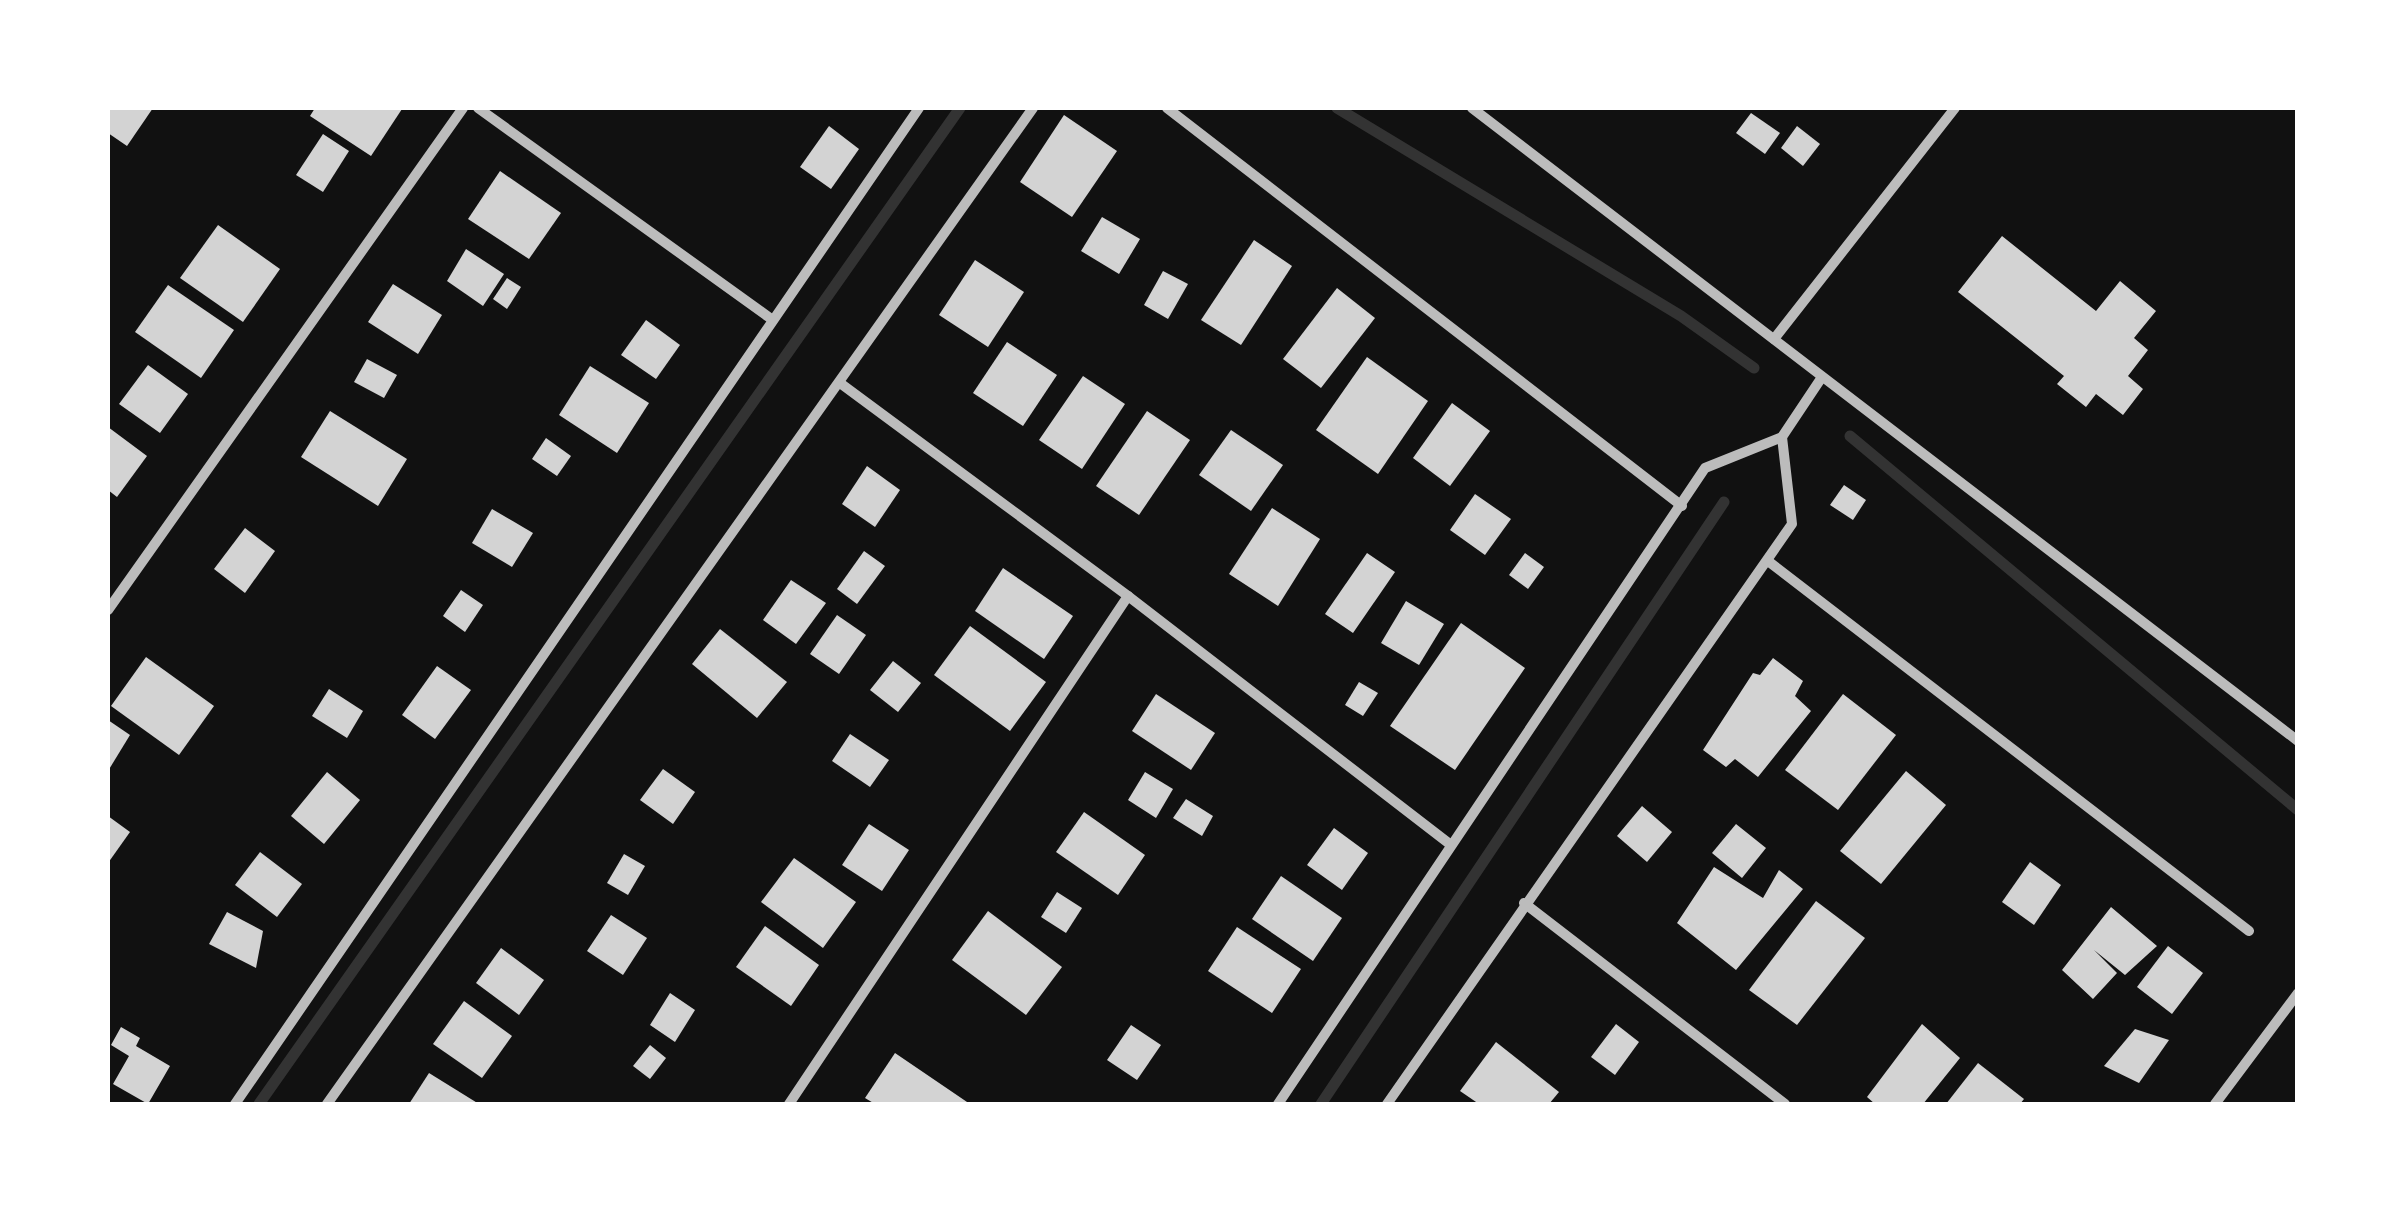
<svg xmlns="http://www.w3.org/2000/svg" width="2405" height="1212" font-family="'Exo 2',sans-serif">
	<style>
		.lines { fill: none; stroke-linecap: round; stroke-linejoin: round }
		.stream { stroke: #333; stroke-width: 11 }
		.building { fill: #d3d3d3 }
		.minor { stroke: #bcbcbc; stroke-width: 10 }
	</style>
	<rect width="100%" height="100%" fill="#111"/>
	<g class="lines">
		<!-- stream -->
		<g class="stream">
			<path d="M1337 108 1681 316 1754 368"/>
			<path d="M1850 436 2298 810"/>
			<path d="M259 1104 960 108"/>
			<path d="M1321 1104 1724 502"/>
		</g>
	</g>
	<!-- building -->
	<g class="building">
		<path d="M108 108H153L127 146 108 133Z"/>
		<path d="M315 108H400L402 109 371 156 310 116Z"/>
		<path d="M1751 113 1780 133 1765 154 1736 133Z"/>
		<path d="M1064 115 1117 151 1072 217 1020 182Z"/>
		<path d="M829 126 859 149 831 189 800 167Z"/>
		<path d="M1797 126 1820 144 1803 166 1781 148Z"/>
		<path d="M323 134 349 151 323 192 296 175Z"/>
		<path d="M500 171 561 213 529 259 468 219Z"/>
		<path d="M1102 217 1140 239 1119 274 1081 251Z"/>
		<path d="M218 225 280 269 243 322 180 278Z"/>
		<path d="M2002 236 2096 311 2120 281 2156 311 2134 338 2148 350 2128 376 2143 389 2123 415 2096 394 2086 407 2057 384 2064 376 1958 292Z"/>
		<path d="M1254 240 1292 266 1241 345 1201 320Z"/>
		<path d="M466 249 504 274 483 306 447 281Z"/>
		<path d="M975 260 1024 292 988 347 939 315Z"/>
		<path d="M1163 271 1188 284 1168 319 1144 305Z"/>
		<path d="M507 278 521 287 507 309 493 299Z"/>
		<path d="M393 284 442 315 418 354 368 322Z"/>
		<path d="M168 285 234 330 201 378 135 332Z"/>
		<path d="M1337 288 1375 318 1321 388 1283 359Z"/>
		<path d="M646 320 680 345 656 379 621 355Z"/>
		<path d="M1007 342 1057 375 1023 426 973 393Z"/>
		<path d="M1367 357 1428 401 1378 474 1316 430Z"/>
		<path d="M367 359 397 375 384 398 354 382Z"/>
		<path d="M148 365 188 394 160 433 119 404Z"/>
		<path d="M590 366 649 403 617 453 559 415Z"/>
		<path d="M1083 376 1125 404 1082 469 1039 440Z"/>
		<path d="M1452 403 1490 431 1450 486 1413 458Z"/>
		<path d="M330 411 407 459 378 506 301 457Z"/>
		<path d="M1147 411 1190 440 1139 515 1096 486Z"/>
		<path d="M108 427 147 456 117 497 108 490Z"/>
		<path d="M1231 430 1283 465 1251 511 1199 475Z"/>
		<path d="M546 438 571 456 557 476 532 459Z"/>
		<path d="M867 466 900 490 875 527 842 504Z"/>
		<path d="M1844 485 1866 500 1853 520 1830 505Z"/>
		<path d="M1475 494 1511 519 1485 555 1450 530Z"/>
		<path d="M1272 508 1320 539 1278 606 1229 574Z"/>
		<path d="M492 509 533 533 512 567 472 543Z"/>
		<path d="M245 528 275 551 245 593 214 569Z"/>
		<path d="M864 551 885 566 857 604 837 589Z"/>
		<path d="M1367 553 1395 572 1353 633 1325 614Z"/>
		<path d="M1525 553 1544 567 1528 589 1509 575Z"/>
		<path d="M1003 568 1073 616 1044 659 975 611Z"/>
		<path d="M791 580 826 603 796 644 763 620Z"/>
		<path d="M461 590 483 605 465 632 443 616Z"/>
		<path d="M1406 601 1444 624 1419 665 1381 643Z"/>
		<path d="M837 615 866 635 839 674 810 654Z"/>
		<path d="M1461 623 1525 668 1455 770 1390 726Z"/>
		<path d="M970 626 1046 682 1010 731 934 675Z"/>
		<path d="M720 629 787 682 757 718 692 664Z"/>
		<path d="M146 657 214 706 179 755 111 706Z"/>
		<path d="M1773 658 1803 681 1795 696 1811 711 1758 777 1735 759 1726 767 1703 750 1753 673 1760 675Z"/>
		<path d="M893 661 921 683 898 712 870 690Z"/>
		<path d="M437 666 471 690 435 739 402 715Z"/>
		<path d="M1359 682 1378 693 1363 716 1345 705Z"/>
		<path d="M329 689 363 711 347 738 312 716Z"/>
		<path d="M1156 694 1215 733 1191 770 1132 731Z"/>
		<path d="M1843 694 1896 735 1838 810 1785 770Z"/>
		<path d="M108 720 130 735 108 771Z"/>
		<path d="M850 734 889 760 870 787 832 761Z"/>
		<path d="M663 769 695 792 673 824 640 800Z"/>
		<path d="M1906 771 1946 805 1881 884 1840 851Z"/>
		<path d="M327 772 360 800 324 844 291 816Z"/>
		<path d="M1145 772 1173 789 1156 818 1128 800Z"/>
		<path d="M1186 799 1213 816 1202 836 1173 818Z"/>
		<path d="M1642 806 1672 832 1647 862 1617 836Z"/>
		<path d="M1084 812 1145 855 1118 895 1056 852Z"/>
		<path d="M108 816 130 832 108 863Z"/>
		<path d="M869 824 909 850 882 891 842 865Z"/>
		<path d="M1736 824 1766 848 1742 878 1712 853Z"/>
		<path d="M1334 828 1368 853 1342 890 1307 865Z"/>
		<path d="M260 852 302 884 277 917 235 885Z"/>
		<path d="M624 854 645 866 628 895 607 883Z"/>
		<path d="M794 858 856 902 823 948 761 902Z"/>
		<path d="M2030 862 2061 885 2034 925 2002 902Z"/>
		<path d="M1714 867 1763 898 1779 870 1803 889 1736 970 1677 923Z"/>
		<path d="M1281 876 1342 918 1313 961 1252 919Z"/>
		<path d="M1057 892 1082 908 1066 933 1041 917Z"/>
		<path d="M1816 901 1865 938 1797 1025 1749 990Z"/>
		<path d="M2111 907 2157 946 2125 975 2094 950 2117 973 2093 999 2062 970Z"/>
		<path d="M988 911 1062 967 1026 1015 952 960Z"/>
		<path d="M227 912 263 931 256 968 209 944Z"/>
		<path d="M611 915 647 938 623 975 587 951Z"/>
		<path d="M765 926 819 965 791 1006 736 967Z"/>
		<path d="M1237 927 1301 969 1272 1013 1208 971Z"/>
		<path d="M2168 946 2203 973 2172 1014 2137 987Z"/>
		<path d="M501 948 544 980 519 1015 476 983Z"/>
		<path d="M670 993 695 1010 675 1042 650 1025Z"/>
		<path d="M464 1001 512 1036 482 1078 433 1044Z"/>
		<path d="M1616 1024 1639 1042 1615 1075 1591 1057Z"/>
		<path d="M1922 1024 1960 1058 1923 1104H1875L1867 1097Z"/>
		<path d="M1131 1025 1161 1045 1137 1080 1107 1060Z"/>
		<path d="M121 1027 140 1038 136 1046 170 1066 148 1104 113 1084 129 1056 111 1045Z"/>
		<path d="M2135 1029 2169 1040 2139 1083 2104 1066Z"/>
		<path d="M1496 1042 1559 1092 1549 1104H1479L1460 1091Z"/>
		<path d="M650 1045 666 1058 650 1079 633 1066Z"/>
		<path d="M895 1053 970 1104H875L865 1098Z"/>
		<path d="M1978 1063 2024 1099 2020 1104H1946Z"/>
		<path d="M429 1073 479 1104H409Z"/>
	</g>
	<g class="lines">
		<!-- minor -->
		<g class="minor">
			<path d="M478 108 770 318"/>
			<path d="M1167 108 1682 506"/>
			<path d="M1472 108 2298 741"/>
			<path d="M1774 339 1955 108"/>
			<path d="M840 383 1128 596 1451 845"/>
			<path d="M1768 561 2249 931"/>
			<path d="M108 610 463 108"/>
			<path d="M1524 903 1785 1104"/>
			<path d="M235 1104 919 108"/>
			<path d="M327 1104 1033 108"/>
			<path d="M789 1104 1128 596"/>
			<path d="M1278 1104 1705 468 1782 437 1822 377"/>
			<path d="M1387 1104 1792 524 1782 437"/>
			<path d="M2215 1104 2298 993"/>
		</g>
	</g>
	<!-- border -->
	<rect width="2405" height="1212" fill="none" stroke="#ffffff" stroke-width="220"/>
</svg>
